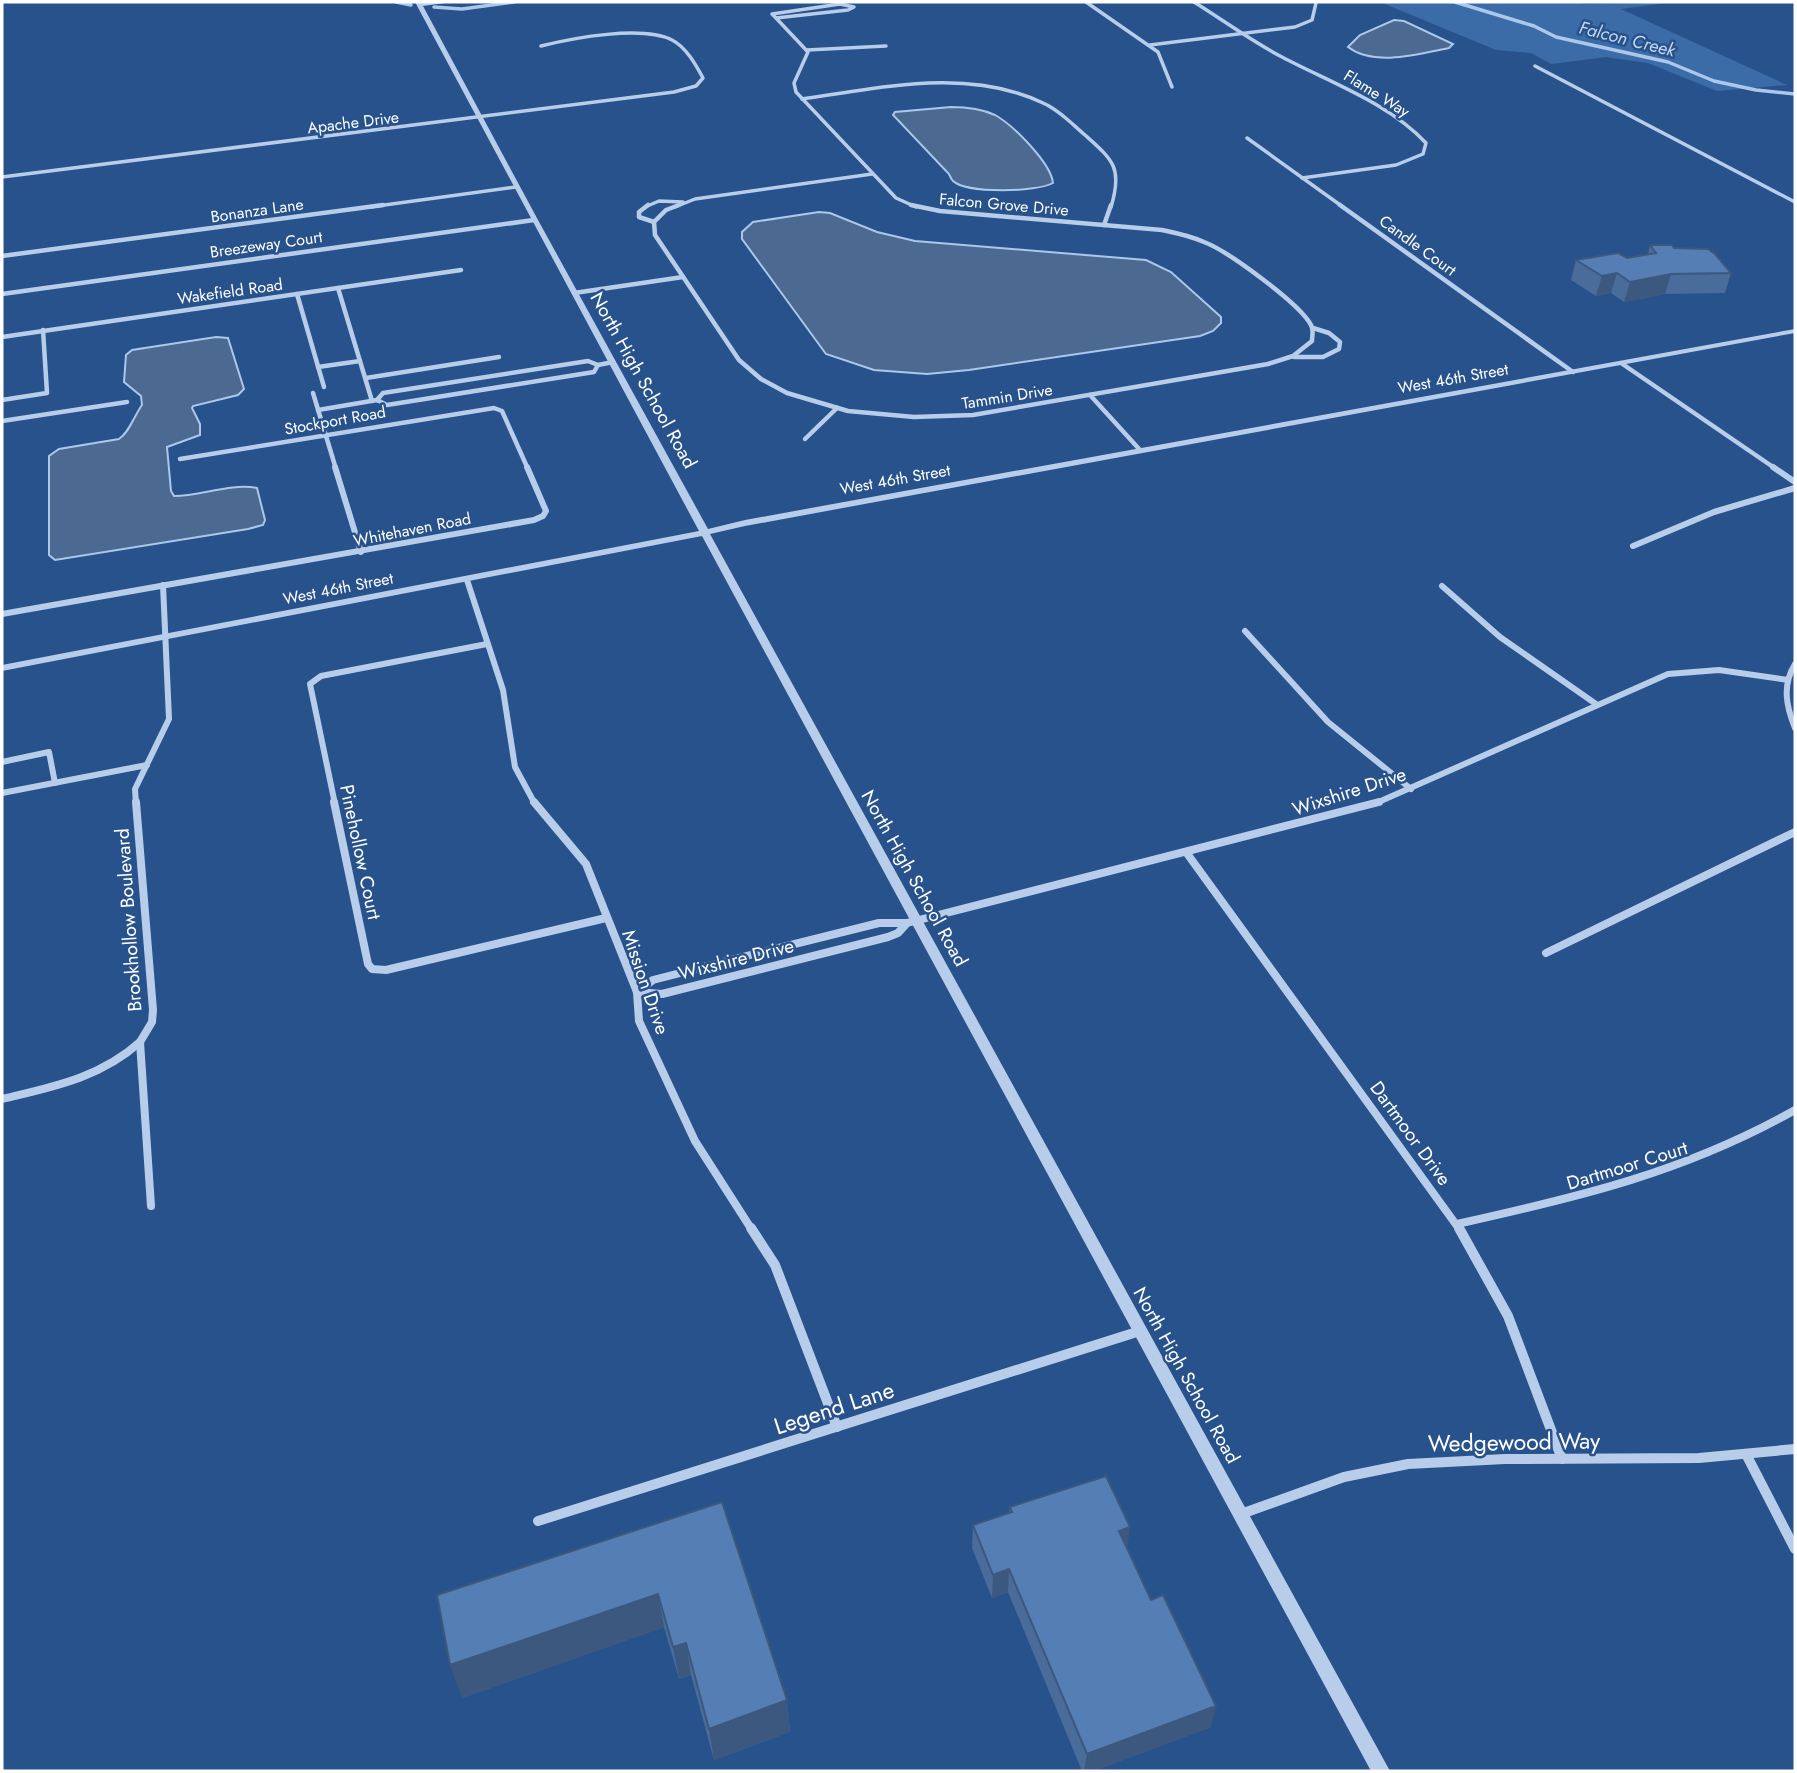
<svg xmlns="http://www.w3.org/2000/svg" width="1797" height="1773" font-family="Jost,sans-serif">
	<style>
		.green { fill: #3c6ca8 }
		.water { fill: #4b6991; stroke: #abc8ea; stroke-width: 2 }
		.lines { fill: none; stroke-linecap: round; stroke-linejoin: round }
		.stream { stroke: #abc8ea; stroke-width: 3.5 }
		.minor-far4 { stroke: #b7cdea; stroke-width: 3.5 }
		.minor-far3 { stroke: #b7cdea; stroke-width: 4.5 }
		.minor-far2 { stroke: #b7cdea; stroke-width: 6 }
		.minor-far1 { stroke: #b7cdea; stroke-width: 8 }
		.minor { stroke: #b7cdea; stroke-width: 10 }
		.tertiary { fill: #b7cdea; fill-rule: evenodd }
		.wall { fill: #496c9b }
		.shaded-wall { fill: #3c587e }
		.building { fill: #557eb4; stroke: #3c587e; stroke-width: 2 }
		.labels { text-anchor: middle; stroke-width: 5; stroke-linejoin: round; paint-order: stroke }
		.far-street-label { font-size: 16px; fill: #fff; stroke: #28528c }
		.far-water-label { font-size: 18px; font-style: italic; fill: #c3d7f1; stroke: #28528c }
		.street-label { font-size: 19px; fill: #fff; stroke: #28528c }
		.near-street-label { font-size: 23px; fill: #fff; stroke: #28528c }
	</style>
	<rect width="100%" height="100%" fill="#28528c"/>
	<!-- green -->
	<path class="green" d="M1380 2H1578L1584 4 1674 2 1621 9 1787 85 1717 91 1648 63 1606 57 1551 64 1531 53 1496 50Z"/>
	<!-- water -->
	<g class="water">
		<path d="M1394 20 1404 21 1453 44 1449 48C1419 54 1374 67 1348 47L1360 35Z"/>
		<path d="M951 107C965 107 982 109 995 115 1013 125 1051 163 1053 183 1037 192 967 194 953 181 950 178 950 174 947 172L893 115 895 112Z"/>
		<path d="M819 212 830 213 877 232 915 241 1146 260 1171 272 1221 317V323L1213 331 1200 336 969 370 927 374 874 370 826 354 742 239V232L753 222Z"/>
		<path d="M216 337 228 338 244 389 238 395 193 406 192 408 200 424V435L167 447 171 491 174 496C201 496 230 483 257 488L265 520 263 525 248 529 55 560 49 555V456L59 449 119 439C129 433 134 416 142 405L141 396 124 382 126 355 132 350Z"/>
	</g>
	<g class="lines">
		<!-- stream -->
		<g class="stream">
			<path d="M396 2 411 5"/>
			<path d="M1455 2 1534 26 1556 37 1668 62 1714 81 1756 90 1795 94"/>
			<path d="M434 7 462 9 514 2"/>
		</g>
		<!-- minor-far4 -->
		<g class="minor-far4">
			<path d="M1086 2 1158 52 1172 87"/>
			<path d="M1194 2C1223 20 1251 41 1282 57 1329 82 1389 103 1426 143L1423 154 1396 165 1302 178"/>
			<path d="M840 4 854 7 848 10 776 18 772 14Z"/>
			<path d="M776 18 808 52 794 83 796 92 896 198 916 207"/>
			<path d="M1150 45 1295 27 1312 20 1316 3"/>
			<path d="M807 50 886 46"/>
			<path d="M1535 66 1795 202"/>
			<path d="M802 99C881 88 967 67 1043 103 1059 110 1072 124 1085 135 1113 160 1123 168 1111 207"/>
			<path d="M1247 138 1343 207"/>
			<path d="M2 177 674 92 696 86 703 78C696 65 686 47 672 40 642 25 573 38 541 46"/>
			<path d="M370 207 516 187"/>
			<path d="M645 207 659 201 683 202"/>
			<path d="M675 207 695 199 872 174"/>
		</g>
		<!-- minor-far3 -->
		<g class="minor-far3">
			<path d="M648 205 639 212V217L654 222"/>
			<path d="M679 205 666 210 654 222 655 235 739 360 761 379 787 393 848 411 914 417 973 415 1268 364 1293 356 1312 341C1312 335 1314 330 1311 325 1300 304 1228 251 1204 242 1191 236 1176 233 1162 230L940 211 911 205"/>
			<path d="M1340 205 1573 372"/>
			<path d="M1104 225 1111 205"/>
			<path d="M2 256 383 205"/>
			<path d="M338 288 372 401"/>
			<path d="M574 293 683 277"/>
			<path d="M2 294 534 220"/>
			<path d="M297 294 324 387"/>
			<path d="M2 337 461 270"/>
			<path d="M1294 357H1323L1339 349 1340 342 1329 333 1313 328"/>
			<path d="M1621 363 1776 469"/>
			<path d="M318 367 360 361"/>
			<path d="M366 378 499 357"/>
			<path d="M313 393 336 469"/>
			<path d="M1090 395 1140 450"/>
			<path d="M2 400 47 393 43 330"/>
			<path d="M377 400 383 393 588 361 598 365 613 362"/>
			<path d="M318 410 377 400 387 405 594 372 598 365"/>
			<path d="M2 421 127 402"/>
			<path d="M805 439 837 408"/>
			<path d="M180 459 494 408 502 411 528 469"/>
		</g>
		<!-- minor-far2 -->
		<g class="minor-far2">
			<path d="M335 467 361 552"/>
			<path d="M1773 467 1795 482"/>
			<path d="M1633 546 1714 512 1795 488"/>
			<path d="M467 580 503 690 515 767 535 804"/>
			<path d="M1442 586 1500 637 1596 704"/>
			<path d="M2 614 534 520 543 516 546 511 527 467"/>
			<path d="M1245 631 1328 722 1411 789"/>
			<path d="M1795 664C1782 685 1786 706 1795 728"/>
			<path d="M2 762 49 752 55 783"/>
			<path d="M2 793 147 765"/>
			<path d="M136 804 135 789 169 719 163 585"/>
			<path d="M335 804 310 684 321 676 487 644"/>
			<path d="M1374 804 1668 674 1719 670 1788 680"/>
		</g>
		<!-- minor-far1 -->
		<g class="minor-far1">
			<path d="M136 802 153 1010 152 1022 140 1042 151 1206"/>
			<path d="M334 802 368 964 372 969 386 970 606 918"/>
			<path d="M534 802 586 864 637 992 639 1021 695 1141 752 1230"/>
			<path d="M1186 852 1460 1230"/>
			<path d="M1546 953 1795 832"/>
			<path d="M637 992 653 980 758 953 879 923H907L1379 802"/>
			<path d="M637 992 662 994 888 937 898 933 907 923"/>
			<path d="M2 1099C52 1087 100 1078 140 1042"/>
			<path d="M1457 1224C1579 1197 1685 1172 1795 1110"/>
		</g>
		<!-- minor -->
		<g class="minor">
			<path d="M751 1228 775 1265 837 1427"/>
			<path d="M1459 1228 1508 1316 1562 1459"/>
			<path d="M1747 1456 1795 1549"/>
			<path d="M1241 1514 1344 1477 1408 1464 1505 1459 1699 1458 1795 1449"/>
			<path d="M538 1521 1140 1331"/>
		</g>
		<!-- tertiary -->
		<path class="tertiary" d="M415 2H453L423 6 538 220 708 529 745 520 1795 329V333L745 526 710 534 1390 1771H1371L702 536 2 671V665L699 531Z"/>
	</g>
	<!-- wall -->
	<g class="wall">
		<path d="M1650 245 1674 248 1731 273 1725 293 1665 294 1624 302 1611 293 1596 296 1571 280 1576 260 1627 258 1648 254Z"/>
		<path d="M722 1502 787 1700 790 1732 714 1760 691 1675 679 1679 664 1627 462 1698Z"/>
		<path d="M1010 1507 1127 1548 1211 1727 1093 1771H1082L1008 1592 992 1598 972 1548 973 1525 1009 1513Z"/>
	</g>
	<!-- shaded-wall -->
	<g class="shaded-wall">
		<path d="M1617 273 1611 293 1596 296 1602 276Z"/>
		<path d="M1671 274 1665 294 1624 302 1630 282Z"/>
		<path d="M1130 1527 1127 1550 1119 1531Z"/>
		<path d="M1009 1569 1008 1592 992 1598 993 1575Z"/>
		<path d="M658 1594 664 1627 462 1698 450 1665Z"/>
		<path d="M686 1643 691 1675 679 1679 673 1647Z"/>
		<path d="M787 1700 790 1732 714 1760 709 1729Z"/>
		<path d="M1216 1706 1211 1727 1093 1771H1084L1087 1754Z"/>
	</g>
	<!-- building -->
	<g class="building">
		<path d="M1650 245H1672L1674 248 1708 249 1715 254 1731 273 1671 274 1630 282 1617 273 1602 276 1576 260 1618 253 1627 258 1656 253Z"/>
		<path d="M1106 1476 1130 1527 1119 1531 1151 1600 1163 1595 1216 1706 1087 1754 1009 1569 993 1575 973 1525 1012 1512 1010 1507Z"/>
		<path d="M722 1502 787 1700 709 1729 686 1643 673 1647 658 1594 450 1665 437 1595Z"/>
	</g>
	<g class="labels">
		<!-- far-street labels -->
		<g class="far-street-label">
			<text transform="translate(1377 93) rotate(32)" y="6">Flame Way</text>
			<text transform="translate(353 122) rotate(-7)" y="6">Apache Drive</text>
			<text transform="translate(1004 204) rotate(5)" y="6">Falcon Grove Drive</text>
			<text transform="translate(257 210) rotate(-8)" y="6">Bonanza Lane</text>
			<text transform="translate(266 244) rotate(-8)" y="6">Breezeway Court</text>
			<text transform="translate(1418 245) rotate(36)" y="6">Candle Court</text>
			<text transform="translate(230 291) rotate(-8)" y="6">Wakefield Road</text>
			<text transform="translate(1453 378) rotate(-10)" y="6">West 46th Street</text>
			<text transform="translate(1007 396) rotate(-9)" y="6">Tammin Drive</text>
			<text transform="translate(335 420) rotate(-10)" y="6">Stockport Road</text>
			<text transform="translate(895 479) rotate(-10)" y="6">West 46th Street</text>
			<text transform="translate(412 529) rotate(-11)" y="6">Whitehaven Road</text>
			<text transform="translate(338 588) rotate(-11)" y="6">West 46th Street</text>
		</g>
		<!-- far-water labels -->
		<g class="far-water-label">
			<text transform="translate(1627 39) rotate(14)" y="6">Falcon Creek</text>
		</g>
		<!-- street labels -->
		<g class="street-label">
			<text transform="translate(644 380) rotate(61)" y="7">North High School Road</text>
			<text transform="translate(1349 791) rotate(-18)" y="7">Wixshire Drive</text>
			<text transform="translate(361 852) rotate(78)" y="7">Pinehollow Court</text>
			<text transform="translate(915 878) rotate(61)" y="7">North High School Road</text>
			<text transform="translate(128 920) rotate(-94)" y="7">Brookhollow Boulevard</text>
			<text transform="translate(736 959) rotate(-14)" y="7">Wixshire Drive</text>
			<text transform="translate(646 982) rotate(71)" y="7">Mission Drive</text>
			<text transform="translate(1411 1133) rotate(54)" y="7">Dartmoor Drive</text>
			<text transform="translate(1627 1165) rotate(-17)" y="7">Dartmoor Court</text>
			<text transform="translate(1187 1375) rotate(61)" y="7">North High School Road</text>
		</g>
		<!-- near-street labels -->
		<g class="near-street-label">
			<text transform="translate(834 1408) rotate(-18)" y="8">Legend Lane</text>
			<text transform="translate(1514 1442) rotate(-1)" y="8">Wedgewood Way</text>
		</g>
	</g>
	<!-- border -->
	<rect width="1797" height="1773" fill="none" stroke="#ffffff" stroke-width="7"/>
</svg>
